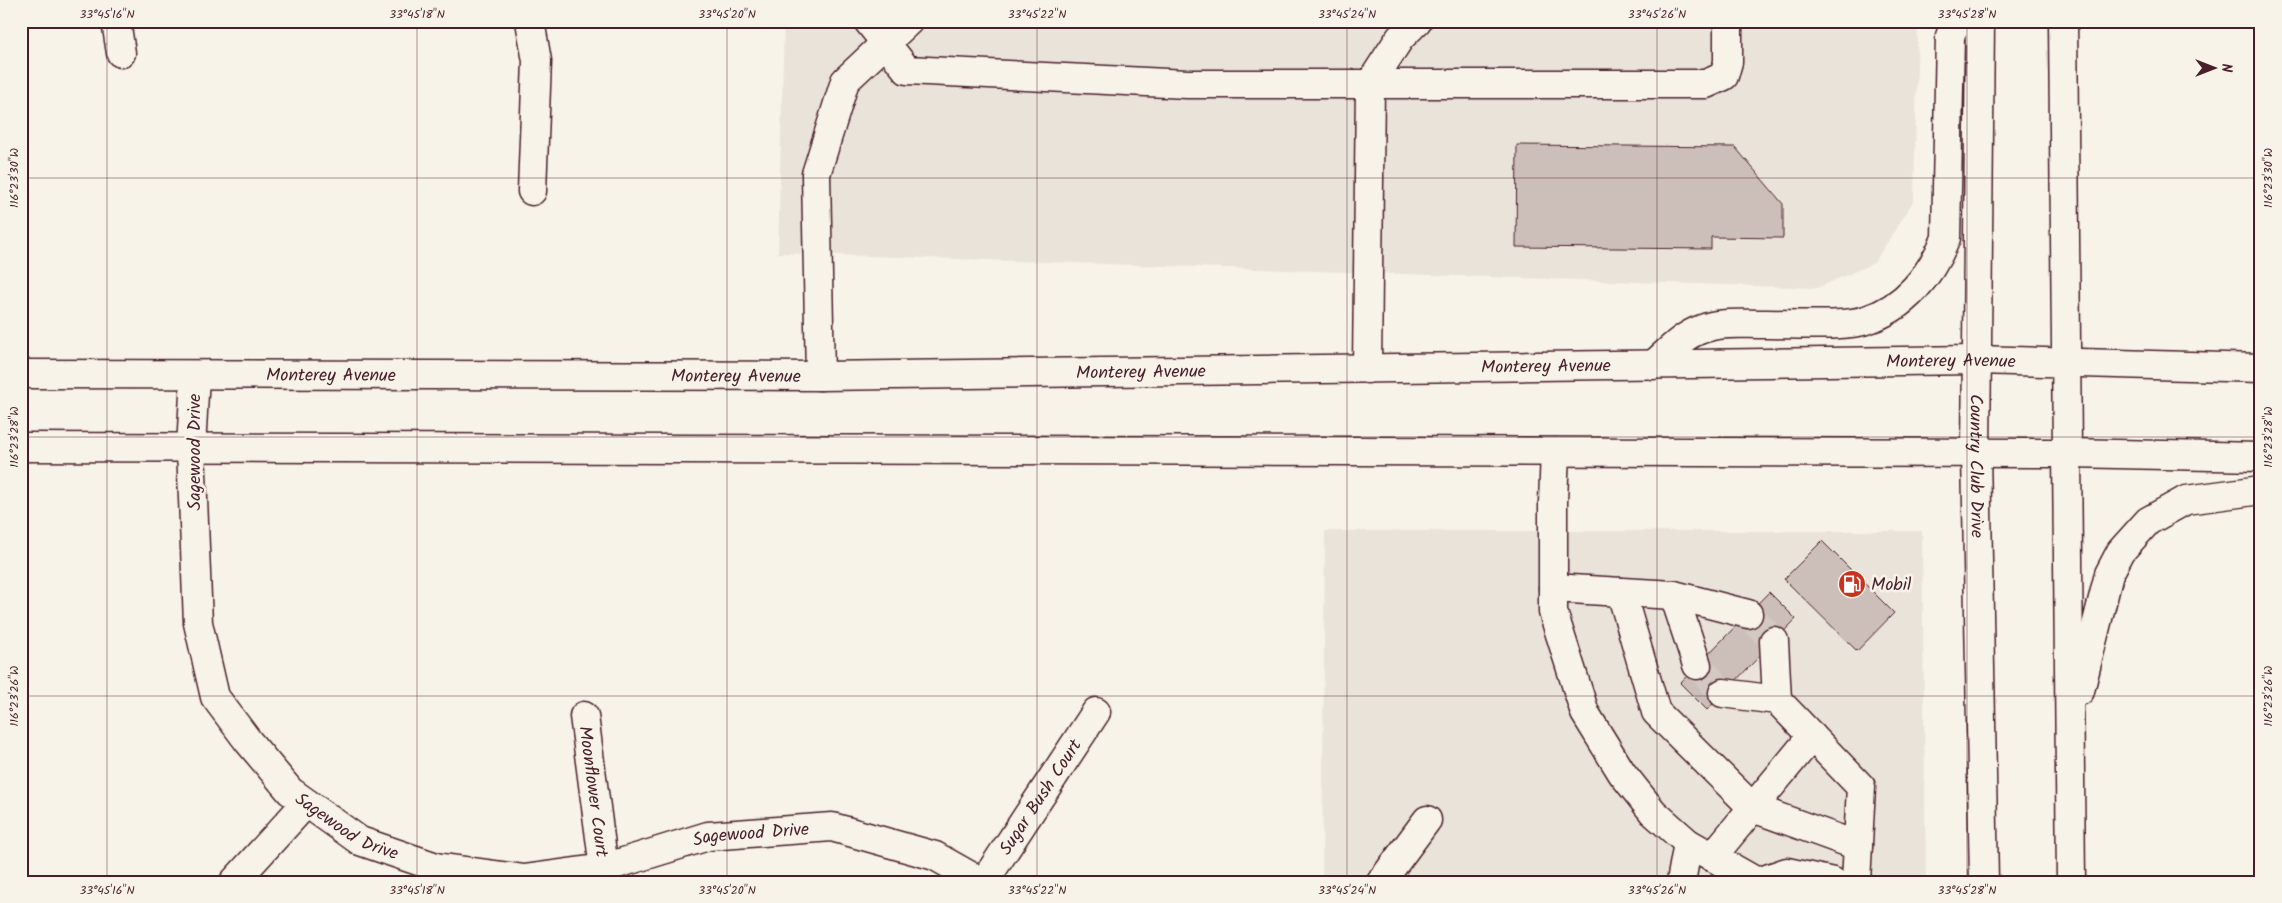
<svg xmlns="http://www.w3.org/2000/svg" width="2282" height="903" font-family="Kalam,sans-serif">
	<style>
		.built { fill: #eae3da }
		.building { fill: #ccbfb9; stroke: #4a1f2b }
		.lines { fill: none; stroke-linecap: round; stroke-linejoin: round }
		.minor-tunnel { stroke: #d4c9c2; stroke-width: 28; stroke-dasharray: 28 14; stroke-linecap: butt }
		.minor-casing { stroke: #4a1f2b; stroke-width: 31 }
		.major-casing { stroke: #4a1f2b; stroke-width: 31 }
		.minor { stroke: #f7f3e8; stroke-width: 28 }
		.major { stroke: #f7f3e8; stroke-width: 28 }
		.ticks { fill: none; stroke: #4a1f2b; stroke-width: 1; stroke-opacity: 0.45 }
		.labels { text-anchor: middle; stroke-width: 5; stroke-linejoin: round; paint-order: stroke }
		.street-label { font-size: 18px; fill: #4a1f2b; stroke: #f7f3e8 }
		.poi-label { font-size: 18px; fill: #4a1f2b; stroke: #f7f3e8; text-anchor: start }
		.neatline { fill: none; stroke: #4a1f2b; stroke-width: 2 }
		.ticks-label { font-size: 12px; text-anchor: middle; fill: #4a1f2b }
	</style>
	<rect width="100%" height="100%" fill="#f7f3e8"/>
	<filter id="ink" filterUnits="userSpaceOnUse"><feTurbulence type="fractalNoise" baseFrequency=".02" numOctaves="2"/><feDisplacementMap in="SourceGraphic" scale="10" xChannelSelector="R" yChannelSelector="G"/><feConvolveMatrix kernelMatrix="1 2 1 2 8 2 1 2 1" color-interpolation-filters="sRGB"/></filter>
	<g filter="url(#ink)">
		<!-- built -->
		<g class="built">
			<path d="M784 21H1918L1914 200 1874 263 1817 288 778 253Z"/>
			<path d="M1325 531H1922L1926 882H1322Z"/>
		</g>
		<!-- building -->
		<g class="building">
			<path d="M1517 145 1735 147 1783 204V238L1711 237V249L1516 247Z"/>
			<path d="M1822 541 1894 613 1857 651 1784 579Z"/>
			<path d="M1769 592 1796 619 1707 710 1680 683Z"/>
		</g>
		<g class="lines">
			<!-- minor-tunnel -->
			<g class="minor-tunnel">
				<path d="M1748 614 1774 641"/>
				<path d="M1697 665 1723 693"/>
			</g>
			<!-- minor casing -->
			<g class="minor-casing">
				<g id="minor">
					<path d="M116 21 121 53"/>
					<path d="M530 21 537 61 532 191"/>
					<path d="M868 21 907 70 1187 84H1706L1724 76 1728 62V21"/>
					<path d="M1367 369 1370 84 1400 38 1417 21"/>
					<path id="s1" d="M195 376 191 448 198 623 215 697 248 741 290 791 360 841 436 867 524 879 604 868 708 836 832 827 935 856 981 882"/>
					<path d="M820 376 816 174 845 81 909 21"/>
					<path d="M1555 452 1553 502V612L1585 713 1622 773 1653 812 1688 843 1757 882"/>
					<path d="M1553 588 1674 595 1697 665"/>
					<path d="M1621 592 1656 712 1753 808 1858 846"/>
					<path d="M1674 595 1748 614"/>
					<path d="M1774 641 1777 700"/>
					<path d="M1723 693 1777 700 1861 787 1856 882"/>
					<path id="s2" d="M584 716 604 868"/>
					<path d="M1712 857 1812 736"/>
					<path d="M234 882 306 803"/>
					<path id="s3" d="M984 882 1096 712"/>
					<path d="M1381 882 1427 820"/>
					<path d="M1681 882 1688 843"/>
					<path d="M1758 882 1787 872 1833 882"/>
				</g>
			</g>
			<!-- major casing -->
			<g class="major-casing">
				<g id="major">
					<path id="s4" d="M1980 21 1976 453 1984 882"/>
					<path d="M2063 21 2071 882"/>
					<path d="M1653 365C1668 352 1683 335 1702 329 1719 322 1740 324 1759 324 1786 323 1842 328 1866 320 1905 308 1931 275 1946 238L1950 36 1957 21"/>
					<path id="s5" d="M21 374 820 376 1976 360 2261 368"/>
					<path d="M21 447 2068 453 2261 457"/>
					<path d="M2080 691 2109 574 2121 551 2148 521 2186 500 2261 490"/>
				</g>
			</g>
			<!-- minor -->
			<use href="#minor" class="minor"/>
			<!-- major -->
			<use href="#major" class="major"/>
		</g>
	</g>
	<!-- ticks -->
	<path class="ticks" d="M107 21V882M417 21V882M727 21V882M1037 21V882M1347 21V882M1657 21V882M1967 21V882M21 178H2261M21 437H2261M21 696H2261"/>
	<!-- icons -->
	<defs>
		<g id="fuel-disc" transform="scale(1.4375)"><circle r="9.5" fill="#c8321e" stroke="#f7f3e8"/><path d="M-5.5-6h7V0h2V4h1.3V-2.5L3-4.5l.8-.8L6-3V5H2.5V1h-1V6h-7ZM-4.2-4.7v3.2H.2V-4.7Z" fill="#fff"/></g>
	</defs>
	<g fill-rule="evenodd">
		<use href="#fuel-disc" x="1852" y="584"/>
	</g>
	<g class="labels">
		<!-- street labels -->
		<g class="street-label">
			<text dy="6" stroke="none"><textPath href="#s5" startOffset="1930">Monterey Avenue</textPath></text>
			<text dy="6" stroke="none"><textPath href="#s5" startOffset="1525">Monterey Avenue</textPath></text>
			<text dy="6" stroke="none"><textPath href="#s5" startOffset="1120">Monterey Avenue</textPath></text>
			<text dy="6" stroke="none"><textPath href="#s5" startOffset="310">Monterey Avenue</textPath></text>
			<text dy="6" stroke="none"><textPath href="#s5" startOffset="715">Monterey Avenue</textPath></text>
			<text transform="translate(194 452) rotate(-90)" y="6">Sagewood Drive</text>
			<text dy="6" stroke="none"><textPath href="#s4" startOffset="445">Country Club Drive</textPath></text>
			<text dy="6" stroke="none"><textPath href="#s2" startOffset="76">Moonflower Court</textPath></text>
			<text dy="6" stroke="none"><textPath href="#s3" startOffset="102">Sugar Bush Court</textPath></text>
			<text dy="6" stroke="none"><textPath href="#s1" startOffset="511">Sagewood Drive</textPath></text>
			<text dy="6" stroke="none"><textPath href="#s1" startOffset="931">Sagewood Drive</textPath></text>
		</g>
		<!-- poi labels -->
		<g class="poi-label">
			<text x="1871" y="590">Mobil</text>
		</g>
	</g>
	<!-- margin -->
	<rect width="2282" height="903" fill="none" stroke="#f7f3e8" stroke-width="55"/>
	<!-- north arrow -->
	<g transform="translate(2214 68) rotate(90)" stroke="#f7f3e8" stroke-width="4" paint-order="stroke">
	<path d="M0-4L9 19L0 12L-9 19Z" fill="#4a1f2b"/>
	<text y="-8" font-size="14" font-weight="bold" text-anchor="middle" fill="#4a1f2b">N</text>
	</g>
	<rect x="28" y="28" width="2226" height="848" class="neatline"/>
	<g class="ticks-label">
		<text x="107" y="18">33°45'16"N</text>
		<text x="417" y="18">33°45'18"N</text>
		<text x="727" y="18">33°45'20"N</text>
		<text x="1037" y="18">33°45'22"N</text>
		<text x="1347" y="18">33°45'24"N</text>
		<text x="1657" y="18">33°45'26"N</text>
		<text x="1967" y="18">33°45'28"N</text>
		<text transform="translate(2268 178) rotate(-90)" y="4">116°23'30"W</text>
		<text transform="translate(14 178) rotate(-90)" y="4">116°23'30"W</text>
		<text transform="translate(2268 437) rotate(-90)" y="4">116°23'28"W</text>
		<text transform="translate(14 437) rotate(-90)" y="4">116°23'28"W</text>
		<text transform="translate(2268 696) rotate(-90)" y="4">116°23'26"W</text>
		<text transform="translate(14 696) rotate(-90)" y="4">116°23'26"W</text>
		<text x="107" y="894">33°45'16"N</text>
		<text x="417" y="894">33°45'18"N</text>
		<text x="727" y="894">33°45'20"N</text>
		<text x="1037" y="894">33°45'22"N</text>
		<text x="1347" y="894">33°45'24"N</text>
		<text x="1657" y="894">33°45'26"N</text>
		<text x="1967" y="894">33°45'28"N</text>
	</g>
</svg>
